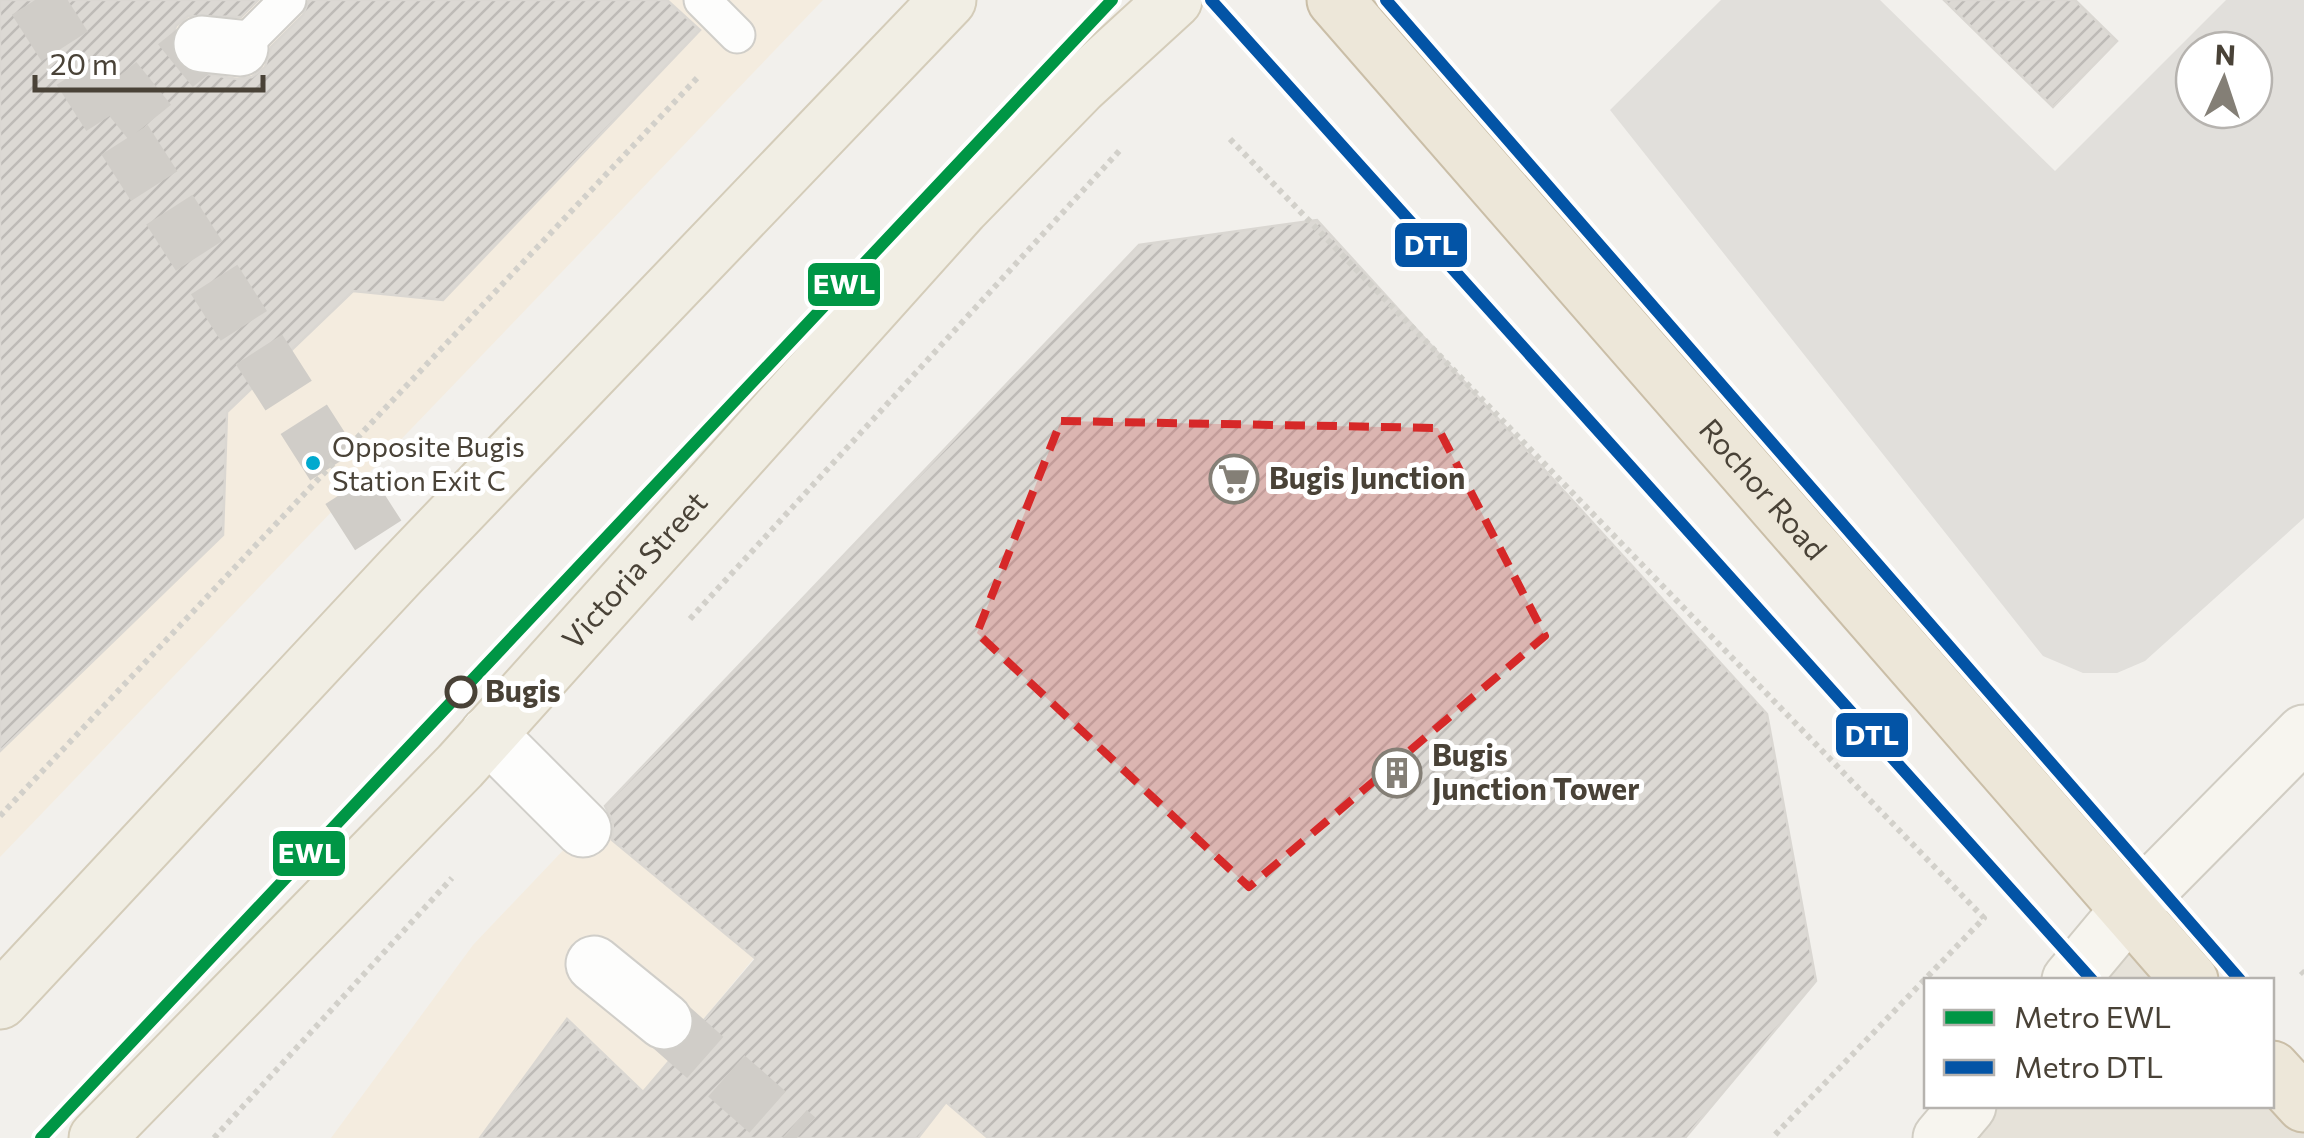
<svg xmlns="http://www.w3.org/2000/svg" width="2304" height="1138" font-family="Commissioner,sans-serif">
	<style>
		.residential { fill: #e6e2d9 }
		.commercial { fill: #f4ecdf }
		.parking { fill: #e1dfdb; fill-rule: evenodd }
		.building { fill: url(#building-hatch); stroke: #dad7d2; stroke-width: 2.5 }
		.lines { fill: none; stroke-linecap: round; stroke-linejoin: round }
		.street-tunnel { stroke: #d0cdc8; stroke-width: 55; stroke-dasharray: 55 28; stroke-linecap: butt }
		.lane-casing { stroke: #d0cec9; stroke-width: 39 }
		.street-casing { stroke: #d0cec9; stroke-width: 59 }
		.secondary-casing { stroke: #d1cdc3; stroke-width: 59 }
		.primary-casing { stroke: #d4ccb9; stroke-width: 59 }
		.highway-casing { stroke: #cabea7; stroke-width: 59 }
		.path { stroke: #d2d0ca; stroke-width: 6; stroke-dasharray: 5 5; stroke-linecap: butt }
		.lane { stroke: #fdfdfc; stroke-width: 35 }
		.street { stroke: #fdfdfc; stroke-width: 55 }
		.secondary { stroke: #f7f5ef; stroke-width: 55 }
		.primary { stroke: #f1eee4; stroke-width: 55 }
		.highway { stroke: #ede7d9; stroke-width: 55 }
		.metro-1-casing { stroke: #fff; stroke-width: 20 }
		.metro-2-casing { stroke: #fff; stroke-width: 20 }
		.metro-1 { stroke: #009645; stroke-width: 12 }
		.metro-2 { stroke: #0354a6; stroke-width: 12 }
		.marked { fill: #d62828; fill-opacity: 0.2; stroke: #d62828; stroke-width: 8; stroke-dasharray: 20 12; stroke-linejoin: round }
		.bus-dot { fill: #00a9ce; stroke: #fff; stroke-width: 4 }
		.stop-dot { fill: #fff; stroke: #494237; stroke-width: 5 }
		.labels { text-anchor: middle; stroke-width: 10; stroke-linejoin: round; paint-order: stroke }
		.bus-label { font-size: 28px; fill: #494237; stroke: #fff; text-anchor: start }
		.poi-label { font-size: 30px; font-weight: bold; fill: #494237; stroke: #fff; text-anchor: start }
		.street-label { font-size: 30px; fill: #494237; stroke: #fff }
		.stop-label { font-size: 30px; font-weight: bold; fill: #494237; stroke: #fff; text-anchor: start }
		.line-badge { stroke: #fff; stroke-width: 4 }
		.badge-label { font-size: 28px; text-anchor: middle; font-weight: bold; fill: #fff }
	</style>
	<defs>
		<pattern id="building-hatch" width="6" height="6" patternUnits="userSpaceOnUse" patternTransform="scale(2.5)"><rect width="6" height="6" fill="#dcd9d4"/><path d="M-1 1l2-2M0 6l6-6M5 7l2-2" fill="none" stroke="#bebbb7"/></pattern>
	</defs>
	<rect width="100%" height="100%" fill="#f2f0ec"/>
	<!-- residential -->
	<g class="residential">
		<path d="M2126 913 2190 980H2069Z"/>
		<path d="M2304 1104V1138H1939L1966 1106Z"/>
	</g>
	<!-- commercial -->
	<g class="commercial">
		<path d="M0 0H823L0 857Z"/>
		<path d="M590 822 754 958 643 1092 698 1138H331L473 945Z"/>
		<path d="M946 1102 988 1138H918Z"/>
	</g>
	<!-- parking -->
	<path class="parking" d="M1721 0H1880L2055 171 2226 0H2304V518L2145 661 2117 673H2083L2043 656 1610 110ZM2194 50H2254V110H2194Z"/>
	<!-- building -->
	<g class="building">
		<path d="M0 0H258L241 17 188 16 176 26 171 40 174 58 184 70 237 79 252 77 265 67 271 47 303 15 309 0H667L700 30 443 300 353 291 227 412 223 535 0 751Z"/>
		<path d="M1944 0H2075L2117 41 2053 107Z"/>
		<path d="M1317 220 1767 714 1816 981 1685 1138H988L946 1102 918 1138H480L567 1019 643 1092 756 959 612 840 613 822 605 806 1139 245Z"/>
	</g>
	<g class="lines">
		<!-- street-tunnel -->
		<g class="street-tunnel">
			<path d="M35 0 401 571"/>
			<path d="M111 118 202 44"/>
			<path d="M664 1021 797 1138"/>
		</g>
		<!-- lane casing -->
		<g class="lane-casing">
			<g id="lane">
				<path d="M702 0 737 35"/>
				<path d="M240 48 288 0"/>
			</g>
		</g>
		<!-- street casing -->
		<g class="street-casing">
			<g id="street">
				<path d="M202 44 240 48"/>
				<path d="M488 734 583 829"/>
				<path d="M594 964 664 1021"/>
			</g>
		</g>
		<!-- secondary casing -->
		<g class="secondary-casing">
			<g id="secondary">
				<path d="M2070 980 2126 913 2304 733"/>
				<path d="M1941 1138 1968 1106"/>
			</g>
		</g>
		<!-- primary casing -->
		<g class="primary-casing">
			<g id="primary">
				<path d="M0 1001 401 571 948 0"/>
				<path id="s1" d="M97 1138 460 766 961 208 1080 86 1174 0"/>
			</g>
		</g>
		<!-- highway casing -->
		<g class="highway-casing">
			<g id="highway">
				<path id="s2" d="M1335 0 2190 980"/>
				<path d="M2272 1069 2304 1104"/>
			</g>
		</g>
		<!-- path -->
		<g class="path">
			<path d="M1230 139 1984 918 1772 1138"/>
			<path d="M690 619 1121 149"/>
			<path d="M0 816 700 75"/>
			<path d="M2301 971 2304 974"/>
			<path d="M214 1138 452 878"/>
		</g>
		<!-- lane -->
		<use href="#lane" class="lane"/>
		<!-- street -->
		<use href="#street" class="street"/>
		<!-- secondary -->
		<use href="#secondary" class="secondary"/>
		<!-- primary -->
		<use href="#primary" class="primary"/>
		<!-- highway -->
		<use href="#highway" class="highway"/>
		<!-- metro-1 casing -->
		<g class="metro-1-casing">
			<path id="metro-1" d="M41 1138 1112 0"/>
		</g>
		<!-- metro-2 casing -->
		<g class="metro-2-casing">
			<g id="metro-2">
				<path d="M1211 0 2092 980"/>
				<path d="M1386 0 2240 980"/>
			</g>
		</g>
		<!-- metro-1 -->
		<use href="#metro-1" class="metro-1"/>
		<!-- metro-2 -->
		<use href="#metro-2" class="metro-2"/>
	</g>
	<!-- marked area -->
	<path class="marked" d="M1061 421 1438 428 1545 636 1249 887 977 633Z"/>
	<!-- icons -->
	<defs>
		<g id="supermarket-ring" transform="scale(2.5)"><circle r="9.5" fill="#fff" stroke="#847f76" stroke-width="1.5"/><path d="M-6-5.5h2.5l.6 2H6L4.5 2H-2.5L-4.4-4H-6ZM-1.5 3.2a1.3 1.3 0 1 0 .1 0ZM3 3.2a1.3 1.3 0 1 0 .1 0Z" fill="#847f76"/></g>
		<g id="building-ring" transform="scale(2.5)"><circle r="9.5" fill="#fff" stroke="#847f76" stroke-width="1.5"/><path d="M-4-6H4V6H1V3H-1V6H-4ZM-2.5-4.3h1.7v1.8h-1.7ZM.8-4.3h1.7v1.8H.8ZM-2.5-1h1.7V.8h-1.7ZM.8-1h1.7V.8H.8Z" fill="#847f76"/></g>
	</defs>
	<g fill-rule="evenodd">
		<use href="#supermarket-ring" x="1234" y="479"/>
		<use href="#building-ring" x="1397" y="773"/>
	</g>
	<!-- markers -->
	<circle class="bus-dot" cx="313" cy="463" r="9"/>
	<circle class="stop-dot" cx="461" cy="692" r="14"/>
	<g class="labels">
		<!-- bus labels -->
		<g class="bus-label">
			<text x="332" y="457">Opposite Bugis<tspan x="332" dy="34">Station Exit C</tspan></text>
		</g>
		<!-- poi labels -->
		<g class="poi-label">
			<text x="1269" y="489">Bugis Junction</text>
			<text x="1432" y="766">Bugis<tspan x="1432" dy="34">Junction Tower</tspan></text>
		</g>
		<!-- street labels -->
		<g class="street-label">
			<text dy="10" stroke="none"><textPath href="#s2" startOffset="650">Rochor Road</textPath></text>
			<text dy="10" stroke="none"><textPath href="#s1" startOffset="782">Victoria Street</textPath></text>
		</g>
		<!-- stop labels -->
		<g class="stop-label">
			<text x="485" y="702">Bugis</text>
		</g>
	</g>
	<g class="line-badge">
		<rect x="1393" y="221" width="76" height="48" rx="10" fill="#0354a6"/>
		<rect x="806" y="261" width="76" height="47" rx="10" fill="#009645"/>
		<rect x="1834" y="711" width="76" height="48" rx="10" fill="#0354a6"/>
		<rect x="271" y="829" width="76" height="49" rx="10" fill="#009645"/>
	</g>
	<g class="badge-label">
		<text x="1431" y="255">DTL</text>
		<text x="844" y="294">EWL</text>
		<text x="1872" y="745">DTL</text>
		<text x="309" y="863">EWL</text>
	</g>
	<!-- legend -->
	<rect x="1924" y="978" width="350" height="130" fill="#ffffff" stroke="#b6b3af" stroke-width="2.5"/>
	<rect x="1944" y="1010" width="50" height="15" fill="#009645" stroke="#b6b3af" stroke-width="2.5"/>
	<text x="2014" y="1028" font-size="30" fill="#494237">Metro EWL</text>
	<rect x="1944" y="1060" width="50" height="15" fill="#0354a6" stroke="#b6b3af" stroke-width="2.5"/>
	<text x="2014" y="1078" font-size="30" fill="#494237">Metro DTL</text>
	<!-- north arrow -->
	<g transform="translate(2224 80) rotate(3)"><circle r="48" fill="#ffffff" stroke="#b6b3af" stroke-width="2.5"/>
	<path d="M0-8L18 38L0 25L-18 38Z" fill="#847f76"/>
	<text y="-15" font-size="28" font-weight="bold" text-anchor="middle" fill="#494237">N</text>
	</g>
	<!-- scale -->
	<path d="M35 75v15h228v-15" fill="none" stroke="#494237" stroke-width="5"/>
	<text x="50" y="75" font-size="30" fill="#494237" stroke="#ffffff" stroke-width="8" paint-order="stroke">20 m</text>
</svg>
